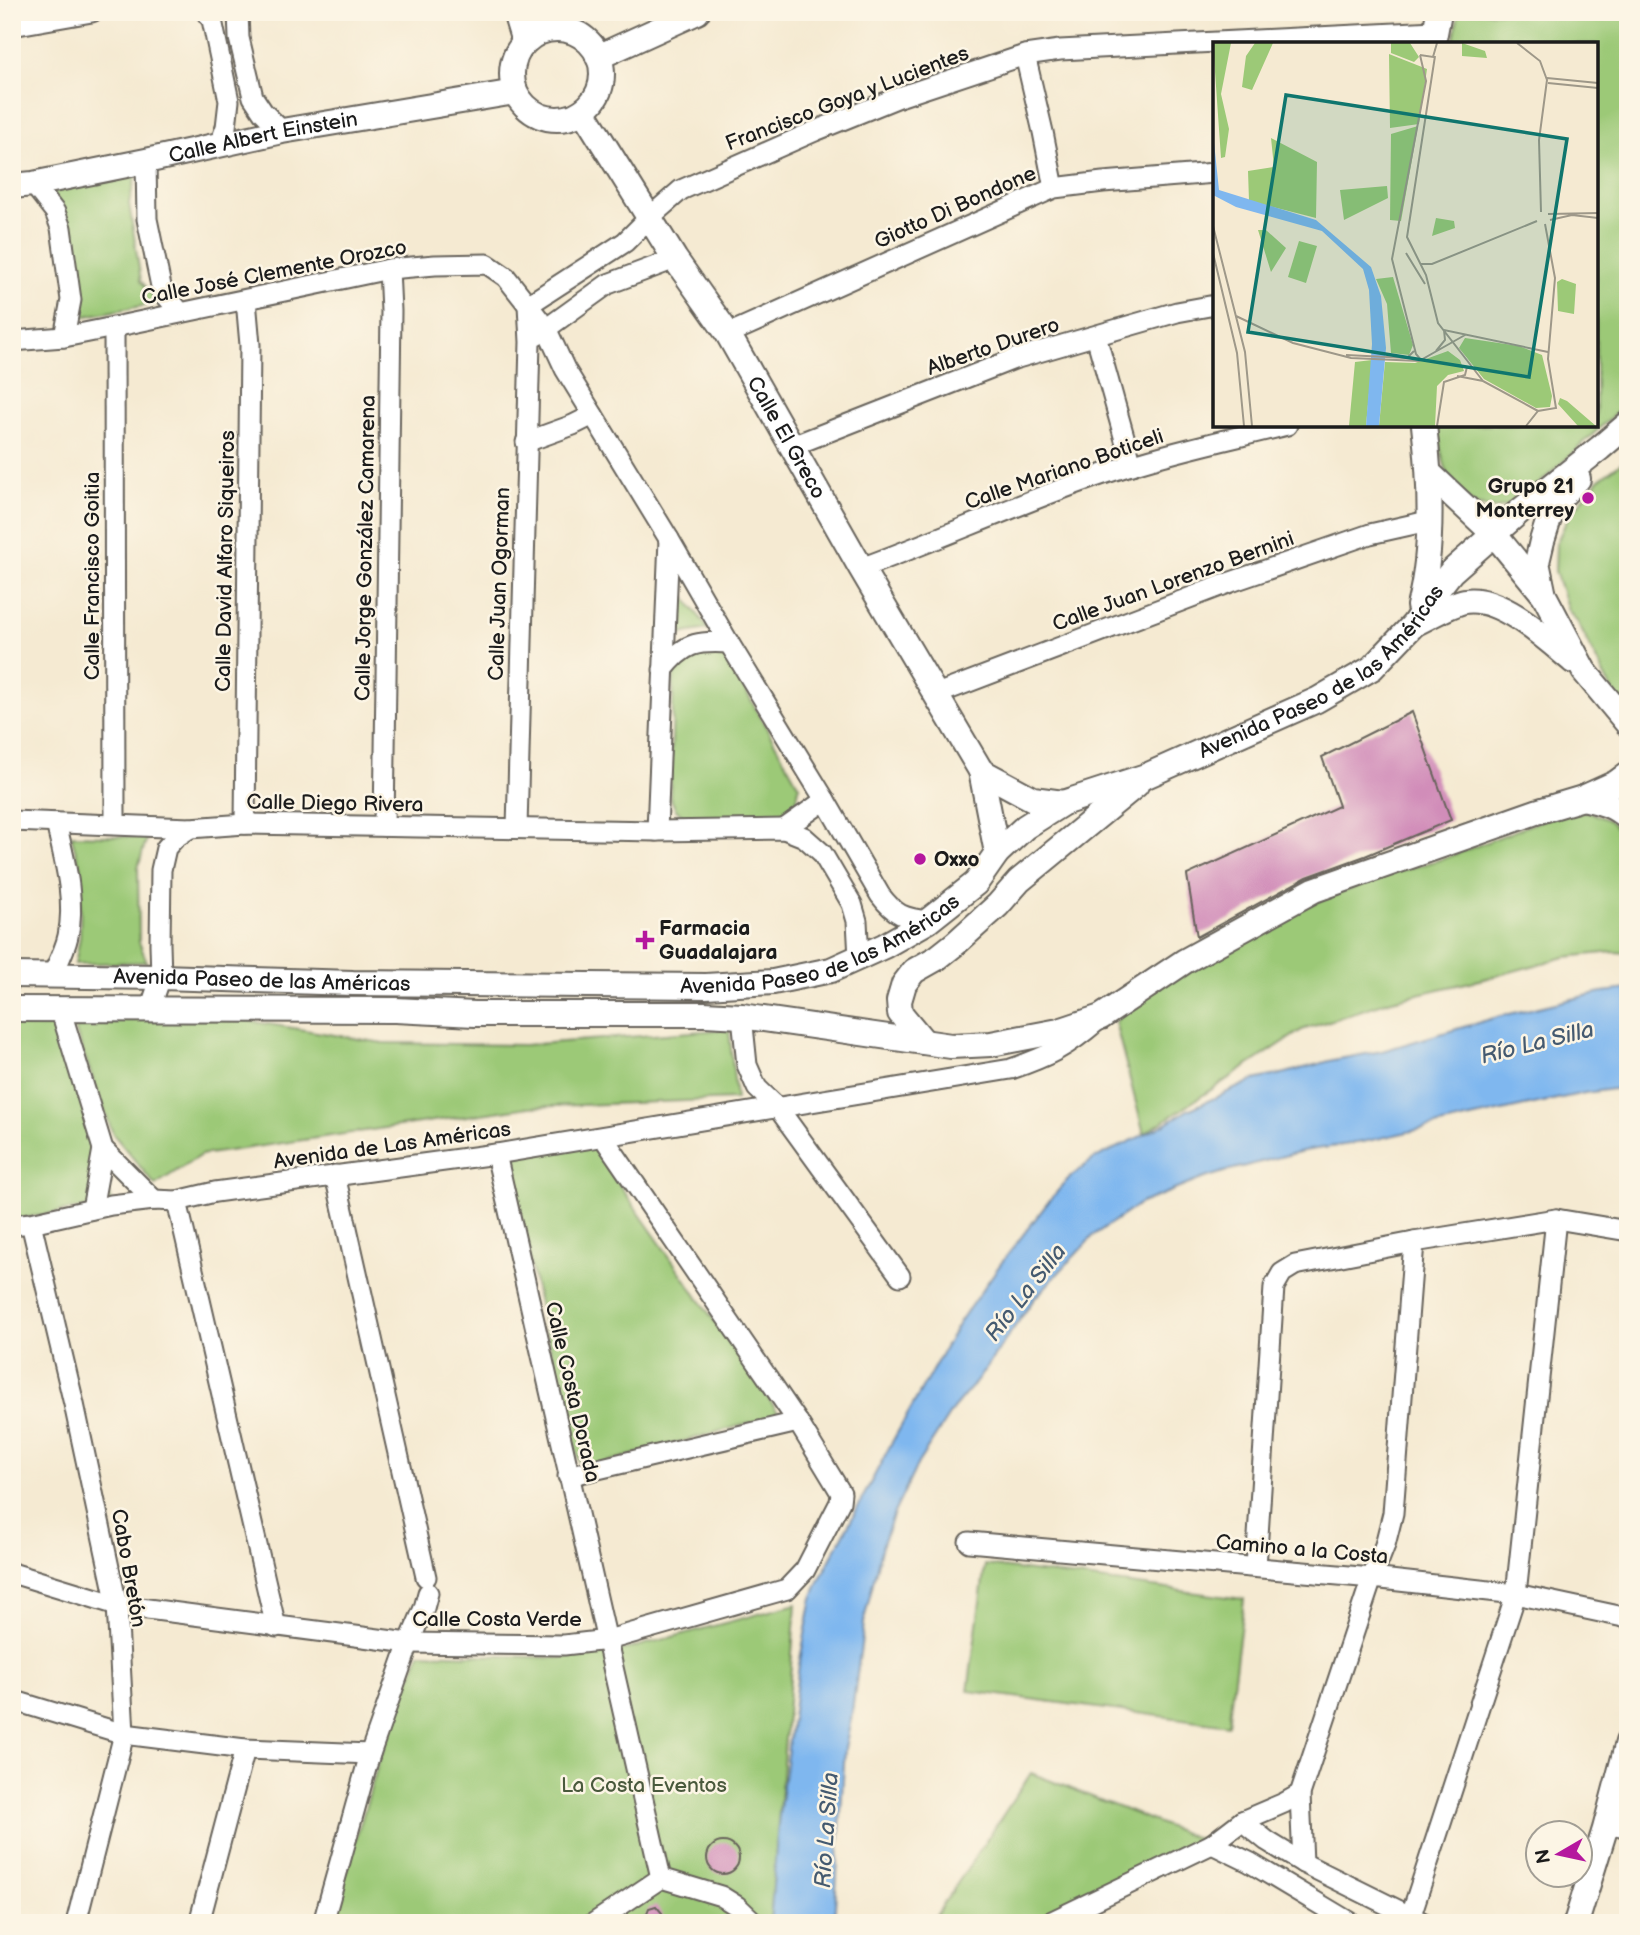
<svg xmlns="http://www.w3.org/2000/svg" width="1640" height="1935" font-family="'Balsamiq Sans',sans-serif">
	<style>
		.green { fill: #9cc977; stroke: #5c724a; stroke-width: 2 }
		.water { fill: #7fb7ef; stroke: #4e6a86; stroke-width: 2 }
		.building { fill: #d18db9 }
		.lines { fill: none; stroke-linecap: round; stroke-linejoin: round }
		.minor-casing { stroke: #68645c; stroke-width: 23 }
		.tertiary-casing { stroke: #68645c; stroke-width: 28 }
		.minor { stroke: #fff; stroke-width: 19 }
		.tertiary { stroke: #fff; stroke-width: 24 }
		.poi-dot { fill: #b5179e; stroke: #fcf5e5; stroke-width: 2.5 }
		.labels { text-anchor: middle; stroke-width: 5; stroke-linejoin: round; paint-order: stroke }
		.street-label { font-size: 21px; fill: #1c1c1c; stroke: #fcf5e5 }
		.poi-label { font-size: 21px; font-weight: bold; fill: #1c1c1c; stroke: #fcf5e5; text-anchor: start }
		.park-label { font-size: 21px; fill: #49593c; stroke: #fcf5e5 }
		.water-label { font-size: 23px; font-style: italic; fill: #445a70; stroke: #fcf5e5 }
		.inset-road { fill: none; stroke: #9e9889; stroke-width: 2 }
		.view { fill: #0f766e; fill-opacity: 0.15; stroke: #0f766e; stroke-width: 3.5 }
		.inset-edge { fill: none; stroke: #1c1c1c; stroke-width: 3.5 }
	</style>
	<rect width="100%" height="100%" fill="#fcf5e5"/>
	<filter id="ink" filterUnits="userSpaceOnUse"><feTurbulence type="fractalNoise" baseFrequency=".0143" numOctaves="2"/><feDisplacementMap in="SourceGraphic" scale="14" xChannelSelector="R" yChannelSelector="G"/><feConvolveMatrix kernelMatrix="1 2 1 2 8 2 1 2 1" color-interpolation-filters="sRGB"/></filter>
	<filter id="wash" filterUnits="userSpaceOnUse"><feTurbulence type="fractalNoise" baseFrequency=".00686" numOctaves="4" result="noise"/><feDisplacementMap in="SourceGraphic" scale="28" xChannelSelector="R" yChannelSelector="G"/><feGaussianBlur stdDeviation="1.57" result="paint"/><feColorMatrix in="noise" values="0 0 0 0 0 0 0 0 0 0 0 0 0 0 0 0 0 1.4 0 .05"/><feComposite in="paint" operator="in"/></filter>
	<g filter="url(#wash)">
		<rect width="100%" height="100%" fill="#f5ead2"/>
		<!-- green -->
		<g class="green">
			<path d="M1459 12H1628V402L1518 503 1494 509 1475 505 1460 494 1447 473 1440 448 1437 425H1596V44H1453Z"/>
			<path d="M136 175 129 203 141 281 159 303 75 318 65 215 52 192Z"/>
			<path d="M1628 458V708L1612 691 1578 623 1568 610 1555 571 1556 544 1568 517 1599 479Z"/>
			<path d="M671 577 708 629 685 633 671 640Z"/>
			<path d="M702 652 720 654 729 661 799 786C797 809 792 815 770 823L690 820 676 810 670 797 674 672C681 660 689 656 702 652Z"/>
			<path d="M1588 811 1610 821 1621 833 1627 953 1614 952 1565 957 1488 978 1392 1000 1302 1030 1144 1134 1115 1022 1124 1013 1173 977 1295 910 1396 872 1446 858 1550 817Z"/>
			<path d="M71 835 147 837 138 868 139 942 147 962 75 964 80 937 81 870Z"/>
			<path d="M12 1006H56L112 1203 12 1220Z"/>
			<path d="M183 1010 383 1043 524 1045 729 1029 736 1099 529 1107 201 1155 155 1185 113 1134 69 1013Z"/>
			<path d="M588 1140 780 1415 581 1469 540 1308 508 1157Z"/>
			<path d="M985 1565 1244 1599 1228 1725 968 1691Z"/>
			<path d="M796 1604 770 1923H331L379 1761 420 1653 560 1658 627 1649Z"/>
			<path d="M1031 1773 1212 1844 1051 1923H931Z"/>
		</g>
		<!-- water -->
		<path class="water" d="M1628 989V1087L1585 1093 1538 1103 1363 1142 1303 1151 1230 1170 1202 1179 1141 1203 1094 1235 1034 1299 977 1381 953 1409 918 1463 894 1513 881 1549 865 1616 851 1719 845 1748 834 1923H770L778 1824 799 1665 812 1598 821 1577 891 1444 960 1321 1002 1262 1050 1200 1069 1178 1095 1158 1158 1128 1188 1110 1254 1080 1286 1073 1333 1060 1382 1051 1501 1016 1602 992Z"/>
		<g id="blocks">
			<!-- building -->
			<g class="building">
				<path d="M1412 712 1451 820 1365 856 1307 877 1197 937 1187 875 1339 806 1322 757Z"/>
				<circle cx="723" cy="1858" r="16"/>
				<path d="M656 1906 662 1913 664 1923H643L649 1908Z"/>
			</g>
		</g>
	</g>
	<g filter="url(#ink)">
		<use href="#blocks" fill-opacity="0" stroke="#68645c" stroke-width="2"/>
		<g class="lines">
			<!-- minor casing -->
			<g class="minor-casing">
				<g id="minor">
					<path d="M206 12 212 20 229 101 226 127 220 144"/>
					<path d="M238 12 239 38 253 97 263 112 282 131"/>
					<path d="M12 26 92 12"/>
					<path d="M1025 55 1043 132 1054 188"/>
					<path d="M146 161 147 219 162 291 180 312"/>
					<path d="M33 184 55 212 61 228 71 300 64 337"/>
					<path d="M528 305 625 242 650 217 681 190 815 131 899 97 1025 55 1060 50 1435 31"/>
					<path d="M114 327 115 824"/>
					<path d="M728 334 1054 188 1103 182 1215 173"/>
					<path d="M536 336 608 284 675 259"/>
					<path d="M1096 336 1132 465"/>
					<path d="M12 341 64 337 114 327 389 269 435 265 487 264 506 277 546 328 565 369 669 539 729 643 825 800 880 895C895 915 904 918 928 921"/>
					<path d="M526 442 573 425 593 415"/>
					<path d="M792 446 1014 359 1177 312 1215 305"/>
					<path d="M861 568C951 535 1039 494 1131 465 1182 449 1235 438 1287 425"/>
					<path d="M663 670C684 643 696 641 729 643"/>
					<path d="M937 694 1231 582 1370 534 1428 521"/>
					<path d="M12 821 190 828 245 824 657 831 784 829 804 837 822 853 852 904 857 921 859 958"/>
					<path d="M245 824 250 345 246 300"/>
					<path d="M384 826 391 311 389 269"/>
					<path d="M517 828 530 342 528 305"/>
					<path d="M784 829 825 800"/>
					<path d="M657 831 669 539"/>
					<path d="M52 976C58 963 65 950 68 936 76 899 64 858 56 823"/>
					<path d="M60 1008 103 1149 154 1200"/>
					<path d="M150 1009 161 977 160 944 161 870 166 848 175 838 190 828"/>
					<path d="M742 1016 747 1065 757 1088 778 1108 900 1276"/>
					<path d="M496 1154C550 1396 607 1637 661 1878"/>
					<path d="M335 1175 426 1577"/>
					<path d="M177 1201 276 1627"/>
					<path d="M92 1209 103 1149"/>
					<path d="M31 1223 74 1404 117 1605 124 1734 76 1923"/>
					<path d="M12 1225 31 1223 111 1205 154 1200 177 1201 215 1192 496 1154 1011 1069C1049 1056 1067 1047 1097 1021"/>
					<path d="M568 1476 798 1422"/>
					<path d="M969 1542 1372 1578 1516 1594 1628 1618"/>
					<path d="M1256 1567 1274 1287 1282 1273 1295 1265 1414 1242 1556 1219 1628 1231"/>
					<path d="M12 1573 117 1605 409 1643 564 1645 608 1640 787 1589 805 1570 840 1502 841 1493 798 1422 603 1137"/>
					<path d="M12 1700 124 1734 245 1749 370 1754"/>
					<path d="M1242 1821 1267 1841 1303 1863 1424 1923"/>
					<path d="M1605 1829 1628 1823"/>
					<path d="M1212 1844 1249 1862 1351 1923"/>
					<path d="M1303 1863 1300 1794 1372 1578 1385 1545 1393 1513 1414 1242"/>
					<path d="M661 1878 721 1896 737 1906 755 1923"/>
					<path d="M1411 1915 1516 1594 1556 1219"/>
					<path d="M199 1923 245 1749"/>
					<path d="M323 1923 370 1754 409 1643 424 1608 428 1593"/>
					<path d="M594 1923 661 1878"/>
					<path d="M1048 1923 1212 1844 1242 1821 1284 1803 1300 1794"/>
				</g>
			</g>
			<!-- tertiary casing -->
			<g class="tertiary-casing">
				<g id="tertiary">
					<path d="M515 12 524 42"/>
					<circle cx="557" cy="74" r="45"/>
					<path d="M1433 44 1439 12"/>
					<path d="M598 57 697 12"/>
					<path id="s1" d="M583 111 675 259 728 334 861 568 981 771 997 853"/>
					<path id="s2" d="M12 186 33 184 146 161 282 131 515 92"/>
					<path d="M1429 473 1494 534 1544 595 1584 671 1628 724"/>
					<path d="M1543 591 1537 562 1542 541 1549 519 1561 497 1578 479"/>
					<path d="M1419 606C1434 549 1431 484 1424 425"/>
					<path d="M1414 624C1429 617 1450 604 1465 601 1500 595 1548 640 1573 661"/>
					<path d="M981 771 1033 799 1063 803"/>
					<path d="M1583 798C1601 802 1614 805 1628 818"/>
					<path id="s3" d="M12 975 161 977 353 983 706 986 773 982 831 970 884 946 928 921 976 883 997 853 1025 827 1063 803 1146 776 1317 700 1372 668 1414 624 1429 600 1451 572 1520 511 1600 448 1628 424"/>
					<path d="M12 1009 395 1010 475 1014H704L742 1016 951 1046 991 1044 1059 1031 1101 1017 1185 961 1314 890 1536 812 1583 798 1616 783 1628 774"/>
					<path d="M924 1042 900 1013 899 1001 904 984 914 971 937 958 956 943 998 905 1019 881 1136 785"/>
					<path d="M1576 1923 1605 1829 1628 1742"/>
				</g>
			</g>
			<!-- minor -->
			<use href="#minor" class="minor"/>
			<!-- tertiary -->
			<use href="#tertiary" class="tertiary"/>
		</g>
	</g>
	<!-- markers -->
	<g class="poi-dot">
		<circle cx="1588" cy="498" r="7"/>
		<circle cx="920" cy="859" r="7"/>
		<path d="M641.5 929.5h7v7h7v7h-7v7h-7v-7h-7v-7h7z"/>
	</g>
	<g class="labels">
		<!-- street labels -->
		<g class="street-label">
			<text transform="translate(847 98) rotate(-21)" y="7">Francisco Goya y Lucientes</text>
			<text dy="7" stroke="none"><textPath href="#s2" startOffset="256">Calle Albert Einstein</textPath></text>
			<text transform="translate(955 207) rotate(-24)" y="7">Giotto Di Bondone</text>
			<text transform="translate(274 272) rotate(-11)" y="7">Calle José Clemente Orozco</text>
			<text transform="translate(993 346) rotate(-19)" y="7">Alberto Durero</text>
			<text dy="7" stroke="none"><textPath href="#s1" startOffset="385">Calle El Greco</textPath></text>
			<text transform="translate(1064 469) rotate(-19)" y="7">Calle Mariano Boticeli</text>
			<text transform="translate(365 548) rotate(-89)" y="7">Calle Jorge González Camarena</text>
			<text transform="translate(225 561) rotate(-89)" y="7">Calle David Alfaro Siqueiros</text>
			<text transform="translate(92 576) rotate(-90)" y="7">Calle Francisco Goitia</text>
			<text transform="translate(1173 581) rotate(-20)" y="7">Calle Juan Lorenzo Bernini</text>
			<text transform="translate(499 584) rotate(-88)" y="7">Calle Juan Ogorman</text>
			<text dy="7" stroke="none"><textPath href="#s3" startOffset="1405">Avenida Paseo de las Américas</textPath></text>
			<text transform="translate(335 803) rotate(1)" y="7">Calle Diego Rivera</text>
			<text dy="7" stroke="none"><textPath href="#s3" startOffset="817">Avenida Paseo de las Américas</textPath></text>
			<text dy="7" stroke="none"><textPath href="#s3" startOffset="250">Avenida Paseo de las Américas</textPath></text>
			<text transform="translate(392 1145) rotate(-8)" y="7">Avenida de Las Américas</text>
			<text transform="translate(573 1392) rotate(77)" y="7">Calle Costa Dorada</text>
			<text transform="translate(1302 1549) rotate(5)" y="7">Camino a la Costa</text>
			<text transform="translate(129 1568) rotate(80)" y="7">Cabo Bretón</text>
			<text x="497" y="1626">Calle Costa Verde</text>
		</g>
		<!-- poi labels -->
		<g class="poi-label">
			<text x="1574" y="493" text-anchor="end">Grupo 21<tspan x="1574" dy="24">Monterrey</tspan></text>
			<text x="934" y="866">Oxxo</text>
			<text x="659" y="935">Farmacia<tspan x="659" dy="24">Guadalajara</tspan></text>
		</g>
		<!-- park labels -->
		<g class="park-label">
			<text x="644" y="1792">La Costa Eventos</text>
		</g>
		<!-- water labels -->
		<g class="water-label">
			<text transform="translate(1537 1042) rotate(-14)" y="8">Río La Silla</text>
			<text transform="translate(1025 1292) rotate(-52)" y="8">Río La Silla</text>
			<text transform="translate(826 1830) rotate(-86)" y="8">Río La Silla</text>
		</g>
	</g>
	<!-- overview -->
	<g transform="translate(1213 42)">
		<rect width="385" height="385" fill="#f5ead2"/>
		<path d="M0 1H18L8 52 16 87 12 115 8 116ZM42 1H60L39 48 29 45 33 14ZM178 1H197L206 15 201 20 178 11ZM249 1 272 9 274 16 249 14ZM176 12 214 27 206 82 177 86ZM205 84 188 179 177 178 178 92ZM58 96 104 120 103 176 36 159 35 129 61 125ZM174 144 175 156 131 178 127 148ZM223 176 241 179 242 186 219 194ZM45 188H53L73 206 58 230ZM86 199 104 204 93 241 75 235ZM180 235 200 303 196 313 178 311 174 262 163 237ZM349 237 363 242 361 272 345 269 344 240ZM252 296 306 304 329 313 339 354 337 365 323 366 271 337 246 306ZM235 309 247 318 251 329 235 333 224 344 222 384H166L172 320 202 321ZM159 318 153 384H136L142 320ZM347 356 354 359 383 384H365L345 362Z" fill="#9cc977"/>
		<path d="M0 91 6 148 103 178 158 225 168 254 173 306 166 384H153L159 302 156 248 150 227 109 189 23 165 0 153Z" fill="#7fb7ef"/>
		<path class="inset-road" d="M304 1 327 19 334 38 326 98 328 170M207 13 213 39 179 217 203 312 208 318M207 13 220 15 224 1M222 14 194 195 213 233 225 281 270 339M334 36 385 41M335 41 385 46M335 172 385 171M337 178 359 173 385 176M0 184 32 310 39 384M0 211 24 311 31 384M193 211 212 242M207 222H219L324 179M23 274 80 301 138 316 206 319 252 293M223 309 232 298 231 288 335 310M133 313 194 316 201 309M244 334 270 339 325 369M224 384 231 340 252 333 254 325M313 384 325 369 343 366 335 317 342 236 332 182"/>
		<path class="view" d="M73 53 354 97 316 335 35 290Z"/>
		<rect width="385" height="385" class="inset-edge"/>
	</g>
	<!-- margin -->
	<rect width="1640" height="1935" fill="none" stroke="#fcf5e5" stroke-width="42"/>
	<!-- north arrow -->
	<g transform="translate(1559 1854) rotate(261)"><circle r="33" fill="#fcf5e5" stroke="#a29e95" stroke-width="2"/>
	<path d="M0-5L12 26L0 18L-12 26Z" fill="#b5179e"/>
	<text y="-10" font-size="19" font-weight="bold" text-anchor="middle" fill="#1c1c1c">N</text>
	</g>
</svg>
